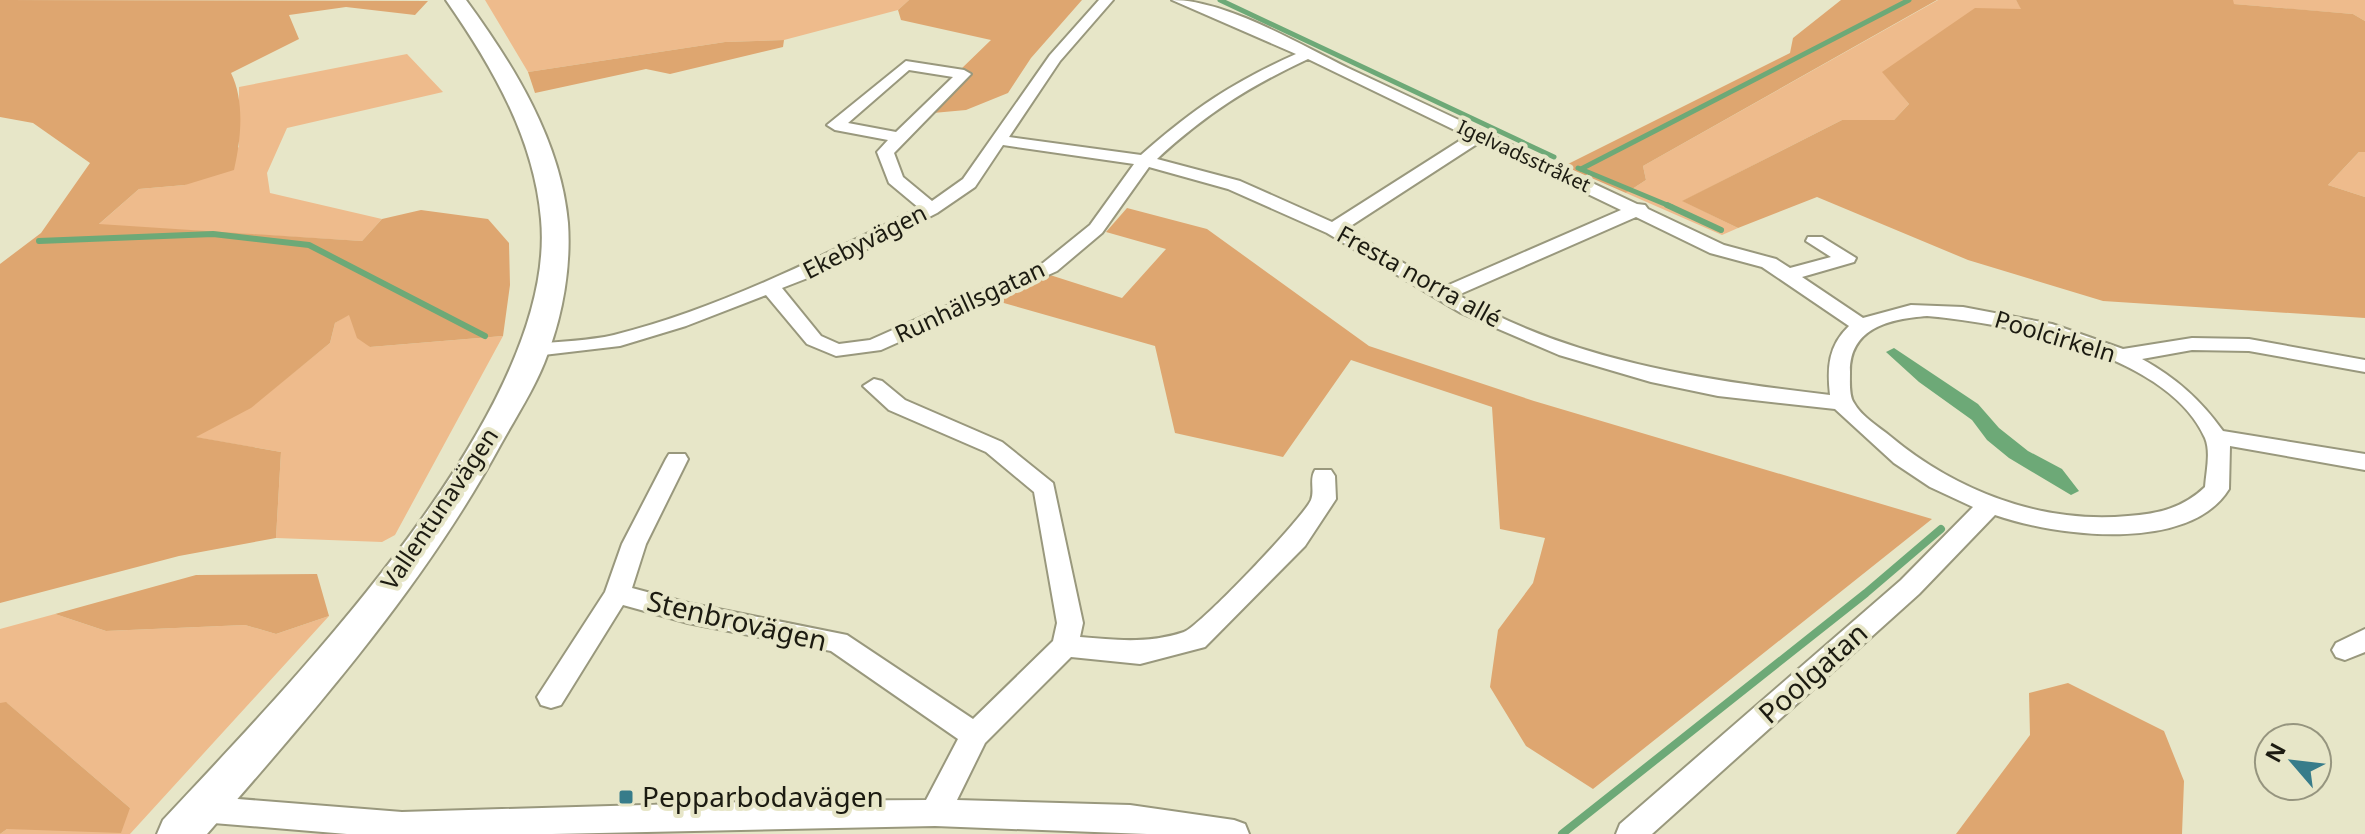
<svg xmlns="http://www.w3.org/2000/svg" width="2365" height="834" font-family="'Noto Sans',sans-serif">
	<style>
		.green { fill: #eebb8c }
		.forest { fill: #dea670 }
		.water { fill: #6da977 }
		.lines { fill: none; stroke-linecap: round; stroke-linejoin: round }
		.stream-far2 { stroke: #6da977; stroke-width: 5 }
		.stream-far1 { stroke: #6da977; stroke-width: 6 }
		.stream { stroke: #6da977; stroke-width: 8 }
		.street-casing { stroke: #99987d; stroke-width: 4 }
		.secondary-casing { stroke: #99987d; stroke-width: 4 }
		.street { fill: #fff; fill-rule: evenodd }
		.secondary { fill: #fff; fill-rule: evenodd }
		.poi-dot { fill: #377c8a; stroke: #e7e6c8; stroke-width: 3 }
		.labels { text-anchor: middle; stroke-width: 8; stroke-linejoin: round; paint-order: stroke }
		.far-street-label { font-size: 20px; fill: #1c1b11; stroke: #e7e6c8 }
		.street-label { font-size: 24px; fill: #1c1b11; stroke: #e7e6c8 }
		.near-street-label { font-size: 28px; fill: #1c1b11; stroke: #e7e6c8 }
		.near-poi-label { font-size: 28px; fill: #1c1b11; stroke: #e7e6c8; text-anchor: start }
	</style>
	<rect width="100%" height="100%" fill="#e7e6c8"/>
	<!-- green -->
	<g class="green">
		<path d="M485 0H909L898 10 784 40 725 42 528 72Z"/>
		<path d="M1938 0H2016L2022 9 1883 72 1909 104 1894 120H1842L1683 201 1738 228 1722 235 1626 193 1646 180 1643 166Z"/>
		<path d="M2233 0H2365V21L2353 14 2233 4Z"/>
		<path d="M407 54 443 92 287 128 267 173 270 193 382 219 362 241 98 225 139 189 185 185 239 147V87Z"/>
		<path d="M2360 151 2365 152V197L2328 185Z"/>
		<path d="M349 314 370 347 503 336 395 535 382 542 276 538 281 452 194 437 251 407 330 343 335 323Z"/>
		<path d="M55 614 106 631 245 625 276 634 329 616 130 834H0L7 829 130 808 7 703H0V629Z"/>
	</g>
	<!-- forest -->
	<g class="forest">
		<path d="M0 0 428 1 415 15 346 7 289 15 299 39 231 73C245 101 241 140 234 170L185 185 139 189 99 224 362 241 382 219 421 210 488 219 509 243 510 285 503 336 370 347 357 338 349 315 335 323 330 343 251 408 196 437 281 452 276 538 179 556 0 603V264L41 233 90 163 33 123 0 117Z"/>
		<path d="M909 0H1082L1031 58 1008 93 966 110 933 113 973 73 960 70 991 40 901 20 898 10Z"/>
		<path d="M1841 0H1937L1643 166 1646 180 1626 193 1564 166 1790 53 1793 38Z"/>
		<path d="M2016 0H2233L2234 4 2353 14 2365 21V152H2359L2328 185 2365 197V318L2103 301 1968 260 1817 197 1738 228 1682 201 1842 120H1894L1909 104 1882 72 1975 8 2021 9Z"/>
		<path d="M784 40 783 47 670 74 646 69 535 93 528 72 725 42Z"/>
		<path d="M1127 208 1207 229 1369 346 1534 401 1932 519 1593 789 1526 746 1490 687 1498 630 1533 583 1545 538 1500 529 1492 407 1351 360 1283 457 1175 433 1155 346 986 298 1050 275 1122 298 1166 249 1106 232Z"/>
		<path d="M317 574 329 616 276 634 245 625 106 631 55 614 196 575Z"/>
		<path d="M2068 683 2164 731 2184 781 2182 834H1956L2030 735 2029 693Z"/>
		<path d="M6 702 130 808 121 833 7 829 0 834V703Z"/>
	</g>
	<!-- water -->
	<path class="water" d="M1894 348 1978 404 1999 428 2028 451 2062 469 2079 491 2071 495 2009 458 1987 440 1972 420 1919 382 1886 352Z"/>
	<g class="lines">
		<!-- stream-far2 -->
		<g class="stream-far2">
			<path d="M1220 0 1554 157"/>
			<path d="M1578 168 1672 207"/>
			<path d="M1581 169 1909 0"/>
		</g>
		<!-- stream-far1 -->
		<g class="stream-far1">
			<path d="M1667 205 1721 230"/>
			<path d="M39 241 213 234 309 245 485 336"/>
		</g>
		<!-- stream -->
		<path class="stream" d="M1562 834 1866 593 1941 529"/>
		<!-- street casing -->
		<g class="street-casing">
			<g id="street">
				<path d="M1099 0H1113L1060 61 1009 137 1141 155C1193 109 1233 82 1296 54L1172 0C1226 0 1299 44 1348 68 1445 113 1541 159 1637 204L1645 205 1648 209 1724 245 1776 259 1790 268 1831 257 1806 241 1808 237H1822L1856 258 1854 262 1802 277 1863 318 1911 305 1963 307 2052 324 2123 349 2192 338 2249 339 2365 360V372L2249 351 2192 350 2142 359C2176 378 2200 399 2223 431L2365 454V470L2230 446 2229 489C2189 554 2055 536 1995 515L1919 594 1652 834H1616L1620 824 1901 580 1973 507 1930 487 1894 463 1835 409 1718 396 1651 382 1559 355 1461 313 1327 233 1228 189 1149 167 1102 233 1057 271 881 350 836 356 807 344 766 295 686 326 620 346 535 356 525 350 535 344C561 341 589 341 614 335 721 308 821 257 919 208L889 183 877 152 888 140 835 130 827 125 906 61 964 70 971 74 894 153 903 177 932 201 963 179 1050 55ZM1308 59 1467 136 1332 222 1240 181 1157 159C1206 114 1248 87 1308 59ZM909 70 953 77 896 132 848 123ZM1480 142 1621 210 1444 287 1346 229ZM1003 145 1134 164 1090 225 1043 263 870 340 839 344 821 336 782 288 818 274 937 213 975 187ZM1636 217 1710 253 1762 267 1849 326C1828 346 1827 368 1830 395 1702 380 1571 361 1458 295ZM1927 316C2008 323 2168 354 2205 438 2211 452 2206 472 2205 487 2183 508 2158 514 2128 516 2041 524 1956 491 1890 436 1879 427 1861 416 1854 403 1849 396 1850 382 1850 373 1849 328 1889 319 1927 316Z"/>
				<path d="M874 379 882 381 905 400 1002 442 1053 483 1083 623 1080 637C1116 640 1148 644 1184 632 1199 627 1303 518 1311 500 1315 490 1309 480 1315 470H1331L1335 476 1336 499 1305 546 1205 647 1140 664 1071 657 985 743 957 800 1130 805 1234 820 1245 824 1249 834H1147L935 826 552 834H347L201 822 190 818 186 809 190 800 201 796 402 812 777 801 926 800 958 739 831 651 688 623 623 605 561 705 551 708 541 705 537 697 605 592 622 544 666 459 669 454H685L688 459 646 544 632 588 688 603 847 635 973 719 1053 641 1057 623 1034 492 986 452 889 410 863 386Z"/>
				<path d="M2365 629V652L2345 660 2336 657 2332 650 2336 643Z"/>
			</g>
		</g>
		<!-- secondary casing -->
		<g class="secondary-casing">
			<path id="secondary" d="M446 0H466C513 64 561 141 568 223 571 266 563 313 548 353 537 385 517 415 501 444 423 588 314 711 207 834H157L163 820C287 687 559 411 541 219 534 138 492 66 446 0Z"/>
		</g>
		<!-- street -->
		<use href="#street" class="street"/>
		<!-- secondary -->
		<use href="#secondary" class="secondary"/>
	</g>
	<!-- markers -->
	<rect class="poi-dot" x="618" y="789" width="16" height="16" rx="4"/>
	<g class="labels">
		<!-- far-street labels -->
		<g class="far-street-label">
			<text transform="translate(1524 156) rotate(25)" y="7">Igelvadsstråket</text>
		</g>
		<!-- street labels -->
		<g class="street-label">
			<text transform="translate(865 242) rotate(-27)" y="8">Ekebyvägen</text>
			<text transform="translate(1419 277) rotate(29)" y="8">Fresta norra allé</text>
			<text transform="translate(970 302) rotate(-25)" y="8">Runhällsgatan</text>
			<text transform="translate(2055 337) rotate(17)" y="8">Poolcirkeln</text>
			<text transform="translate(440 509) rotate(-56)" y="8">Vallentunavägen</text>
		</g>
		<!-- near-street labels -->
		<g class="near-street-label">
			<text transform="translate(737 621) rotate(13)" y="10">Stenbrovägen</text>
			<text transform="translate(1813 673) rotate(-42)" y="10">Poolgatan</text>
		</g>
		<!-- near-poi labels -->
		<g class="near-poi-label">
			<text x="642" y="807">Pepparbodavägen</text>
		</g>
	</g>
	<!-- north arrow -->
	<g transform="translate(2293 762) rotate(298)"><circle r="38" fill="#e7e6c8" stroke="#96957f" stroke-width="2"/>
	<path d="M0-6L14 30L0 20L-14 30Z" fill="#377c8a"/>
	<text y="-12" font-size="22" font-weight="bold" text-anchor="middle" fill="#1c1b11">N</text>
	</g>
</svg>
